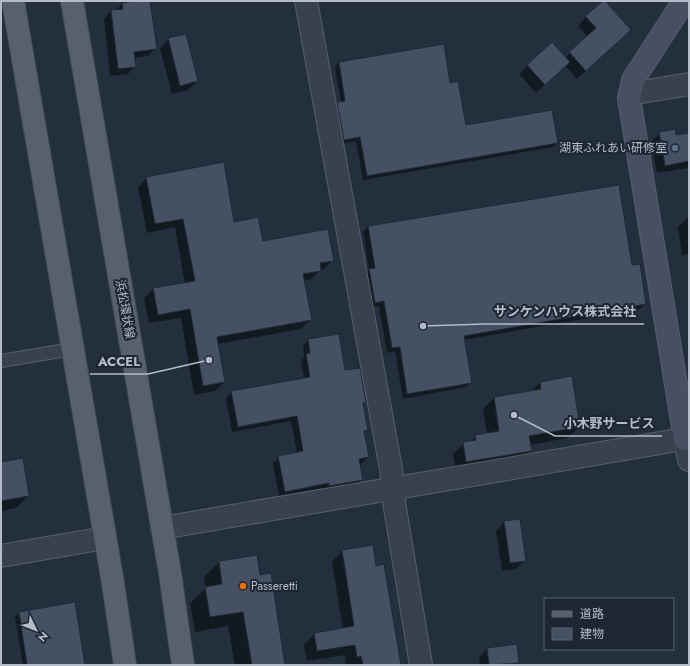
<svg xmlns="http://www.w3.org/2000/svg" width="690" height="666" font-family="Jost,'Noto Sans JP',sans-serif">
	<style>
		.shadow { fill: #0007 }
		.building { fill: #455162; stroke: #1f2835 }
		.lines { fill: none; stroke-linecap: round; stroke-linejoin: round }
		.lane-casing { stroke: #565f6c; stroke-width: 14 }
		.street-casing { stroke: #565f6c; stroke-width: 24 }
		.secondary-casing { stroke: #565f6c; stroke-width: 24 }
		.primary-casing { stroke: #414a57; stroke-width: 24 }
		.lane { stroke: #38414e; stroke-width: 12 }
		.street { stroke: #38414e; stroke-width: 22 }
		.secondary { stroke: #465061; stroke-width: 22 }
		.primary { stroke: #56606e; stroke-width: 22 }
		.service-dot { fill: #5c6f8a; stroke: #1d2633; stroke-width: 1.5 }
		.food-dot { fill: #e8710a; stroke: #1d2633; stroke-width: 1.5 }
		.labels { text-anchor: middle; stroke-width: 4; stroke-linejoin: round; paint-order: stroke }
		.poi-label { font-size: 12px; fill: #b4bcc9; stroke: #1d2633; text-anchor: end }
		.street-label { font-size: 12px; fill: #b4bcc9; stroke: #1d2633 }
		.leader { fill: none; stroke: #b4bcc9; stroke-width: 1.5 }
		.callout-dot { fill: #b4bcc9; stroke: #1d2633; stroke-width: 1.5 }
		.callout-label { font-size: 13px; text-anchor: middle; font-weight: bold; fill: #b4bcc9; stroke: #1d2633; stroke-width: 4; stroke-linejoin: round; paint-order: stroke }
	</style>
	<rect width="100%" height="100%" fill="#242f3e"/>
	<!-- shadow -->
	<g class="shadow">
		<path d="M141 1H149L156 48 148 56 134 58 135 66 128 74 110 76 104 19 111 11H115L122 4Z"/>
		<path d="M586 17 621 38 577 79 565 65 536 93 519 74 528 66 565 58 588 37 578 26Z"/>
		<path d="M169 39 197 81 188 90 172 94 160 48Z"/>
		<path d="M339 62 449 84 465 126 557 143 553 147 363 180 356 141 340 144 333 107 338 103 341 102 335 67Z"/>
		<path d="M660 133 676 136 689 134V172L688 168 657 173 651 142Z"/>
		<path d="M147 178 233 223 262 242 333 260 324 269 320 270 311 279 303 281 310 320 301 329 217 344 224 382 215 391 194 395 181 318 149 323 144 298 153 289 185 284 175 227 147 233 138 187Z"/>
		<path d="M689 218V254L682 255 678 227 686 219Z"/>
		<path d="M368 227 631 266 645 304 640 309 463 340 471 382 466 387 403 399 395 351 387 353 379 306 370 307 365 275 369 270 363 232Z"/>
		<path d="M308 340 344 371 365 402 363 405 367 430 364 434 368 457 362 463 359 464 362 479 356 485 324 491 323 488 279 497 273 463 279 457 297 453 291 421 232 432 226 398 231 392 304 379 301 361 304 357 303 346Z"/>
		<path d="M540 382 579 427 568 438 530 445 531 450 519 461 456 472 453 454 464 443 470 442 476 436 487 434 483 409 494 398 531 392Z"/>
		<path d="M1 463 28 496 16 508 1 511Z"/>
		<path d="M504 522 525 560 516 569 502 571 496 531Z"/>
		<path d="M342 551 375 567 400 665H346L345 655 307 661 304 645 314 634 343 629 332 562Z"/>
		<path d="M256 556 259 576 284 665H235L228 626 195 632 190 603 206 588 204 577 219 562Z"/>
		<path d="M74 603 84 665H23L15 617 19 613Z"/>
		<path d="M487 649 518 663 516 665H510V663L480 665 479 657Z"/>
	</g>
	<!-- building -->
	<g class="building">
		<path d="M134 1H150L157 49 134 52 136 67 118 69 111 10 123 9 122 3Z"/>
		<path d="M603 1H605L631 30 586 71 569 52 596 28 585 16Z"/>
		<path d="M186 34 198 81 180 86 168 38Z"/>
		<path d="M552 42 570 62 545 85 527 65Z"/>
		<path d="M444 44 450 83 458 81 466 125 552 110 558 143 367 176 360 137 344 140 337 102 345 101 339 62Z"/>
		<path d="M675 129 676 135 689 133V161L665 166 659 132Z"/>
		<path d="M224 162 234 222 258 217 263 241 328 229 334 261 320 263 321 271 303 274 312 320 217 337 225 382 203 386 190 309 158 315 153 288 195 281 183 219 155 224 146 177Z"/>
		<path d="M619 185 632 265 640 264 646 304 464 336 472 383 407 394 400 347 392 348 384 301 375 303 369 269 375 268 368 226Z"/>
		<path d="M339 334 345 370 360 368 366 403H363L368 430 364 431 369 457 359 459 363 480 329 486V483L285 492 278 456 303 451 297 416 238 427 231 391 310 377 306 354 310 353 308 339Z"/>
		<path d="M572 376 580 427 529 436 532 451 466 462 463 442 476 440 475 435 499 431 494 397 541 389 540 382Z"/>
		<path d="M23 458 29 496 1 501V462Z"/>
		<path d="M520 519 526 561 510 563 504 521Z"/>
		<path d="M373 545 376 566 384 564 401 665H363L361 656 357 657 355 645 317 651 314 633 354 626 342 550Z"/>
		<path d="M257 555 260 575 271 573 285 665H252L243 612 210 617 205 587 222 584 219 561Z"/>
		<path d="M75 602 85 665H27L19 612Z"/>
		<path d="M517 644 519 663 489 665 487 648Z"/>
	</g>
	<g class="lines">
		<!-- lane casing -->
		<g class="lane-casing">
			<path id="lane" d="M1 361 72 349"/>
		</g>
		<!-- street casing -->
		<g class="street-casing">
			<g id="street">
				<path d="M306 1 391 469 395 508 421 665"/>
				<path d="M630 94 689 84"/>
				<path d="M685 439 689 460"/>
				<path d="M162 528 689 438"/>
				<path d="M1 556 105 538"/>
			</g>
		</g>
		<!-- secondary casing -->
		<g class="secondary-casing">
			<path id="secondary" d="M684 1 633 80 629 98 685 439"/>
		</g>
		<!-- primary casing -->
		<g class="primary-casing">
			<g id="primary">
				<path d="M13 1 113 583 125 665"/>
				<path d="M72 1 170 573 183 665"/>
			</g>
		</g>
		<!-- lane -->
		<use href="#lane" class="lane"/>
		<!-- street -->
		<use href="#street" class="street"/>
		<!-- secondary -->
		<use href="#secondary" class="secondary"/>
		<!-- primary -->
		<use href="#primary" class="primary"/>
	</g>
	<!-- markers -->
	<circle class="service-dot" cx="675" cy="148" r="4"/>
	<circle class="food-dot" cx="243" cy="586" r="4"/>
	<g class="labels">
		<!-- poi labels -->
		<g class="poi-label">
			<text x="667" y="152">湖東ふれあい研修室</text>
			<text x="251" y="590" text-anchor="start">Passeretti</text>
		</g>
		<!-- street labels -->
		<g class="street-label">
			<text transform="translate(125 309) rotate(80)" y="4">浜松環状線</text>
		</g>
	</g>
	<!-- callouts -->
	<path class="leader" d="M423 326L485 324H644M209 360L148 374H90M514 415L555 436H662"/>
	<g class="callout-dot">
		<circle cx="423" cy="326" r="4"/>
		<circle cx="209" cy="360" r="4"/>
		<circle cx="514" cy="415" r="4"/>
	</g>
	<g class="callout-label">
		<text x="565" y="316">サンケンハウス株式会社</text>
		<text x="119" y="366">ACCEL</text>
		<text x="609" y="428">小木野サービス</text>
	</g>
	<!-- border -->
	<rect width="690" height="666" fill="none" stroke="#b4bcc9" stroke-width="4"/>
	<!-- legend -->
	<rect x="544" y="598" width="130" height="52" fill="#1d2633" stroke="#59626f"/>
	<rect x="552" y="611" width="20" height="6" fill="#56606e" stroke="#59626f"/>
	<text x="580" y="618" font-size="12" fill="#b4bcc9">道路</text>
	<rect x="552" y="628" width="20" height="12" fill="#455162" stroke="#59626f"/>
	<text x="580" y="638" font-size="12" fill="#b4bcc9">建物</text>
	<!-- north arrow -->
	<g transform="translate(36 630) rotate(133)" stroke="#1d2633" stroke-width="3" paint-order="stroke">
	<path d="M0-3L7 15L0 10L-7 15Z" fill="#b4bcc9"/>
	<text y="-6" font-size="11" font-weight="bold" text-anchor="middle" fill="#b4bcc9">N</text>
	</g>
</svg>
